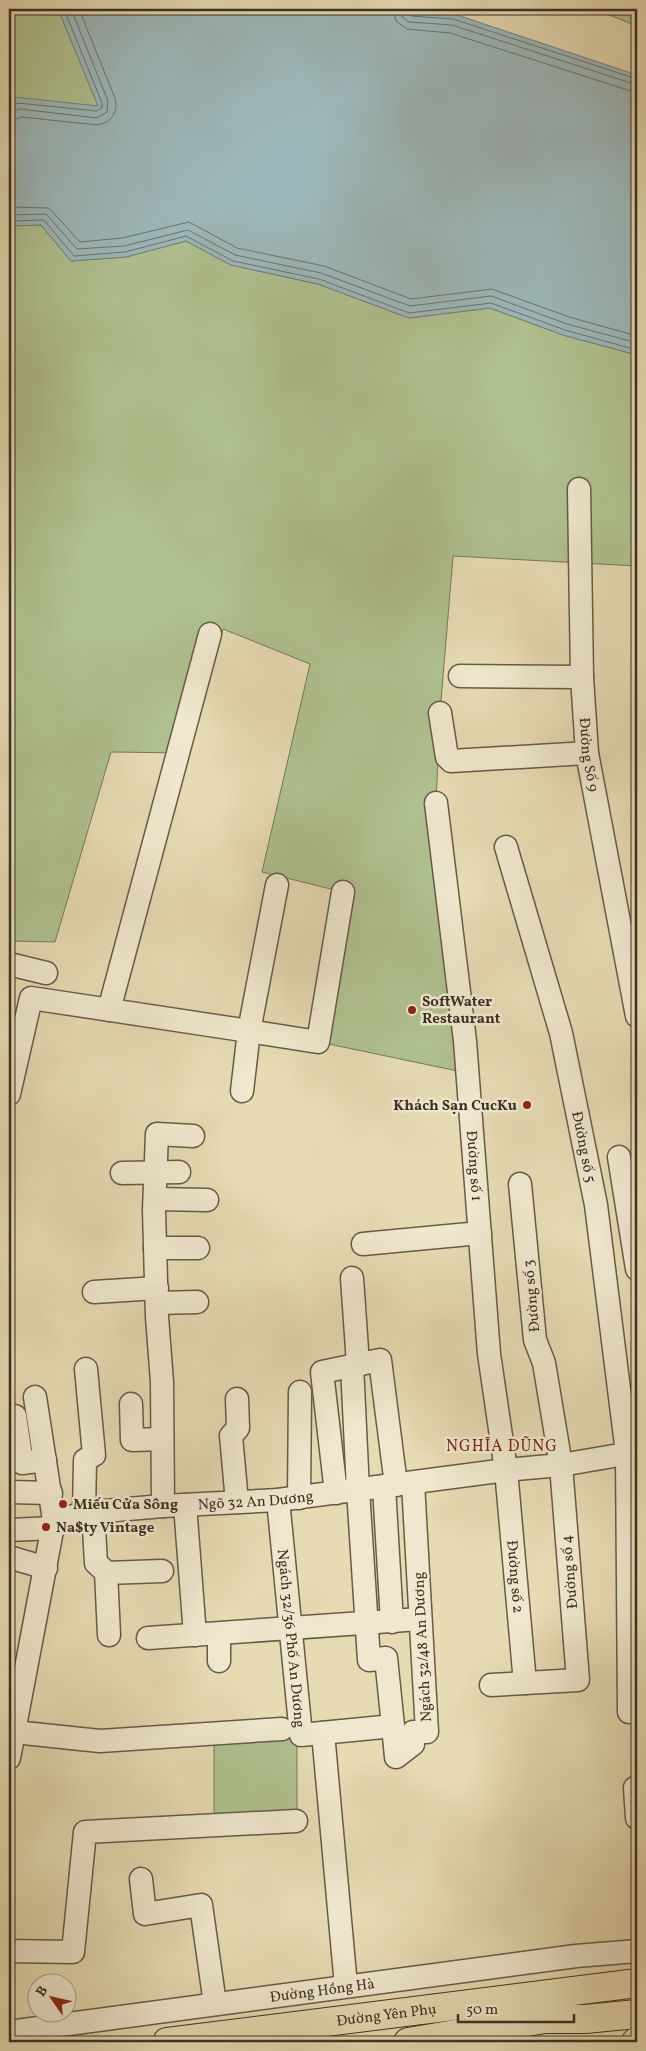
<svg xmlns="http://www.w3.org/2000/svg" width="646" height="2051" font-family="Vollkorn,serif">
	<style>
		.green { fill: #b0c190; stroke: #76785a }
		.water { fill: #9db8ba; stroke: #76827e }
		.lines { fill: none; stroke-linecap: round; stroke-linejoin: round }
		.shore { stroke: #6c746f; stroke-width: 1 }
		.minor-casing { stroke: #665b48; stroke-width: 25 }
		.major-casing { stroke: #3b3024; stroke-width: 30 }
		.minor { stroke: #efe8ce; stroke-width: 22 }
		.major { stroke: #e6dbb3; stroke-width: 28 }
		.path-bridge { stroke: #3b3024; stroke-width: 2.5; stroke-dasharray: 4 2.5; stroke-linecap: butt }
		.poi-dot { fill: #8f2418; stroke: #efe8ce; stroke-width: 2 }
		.labels { text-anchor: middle; stroke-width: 5; stroke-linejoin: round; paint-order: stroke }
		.street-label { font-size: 15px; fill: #3b3024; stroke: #efe8ce }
		.poi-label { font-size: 15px; font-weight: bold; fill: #3b3024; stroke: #efe8ce; text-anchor: start }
		.neighbourhood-label { font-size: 16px; letter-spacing: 1px; fill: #7a1f14; stroke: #efe8ce }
	</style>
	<rect width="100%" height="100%" fill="#e6dbb3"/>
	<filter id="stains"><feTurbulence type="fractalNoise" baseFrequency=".004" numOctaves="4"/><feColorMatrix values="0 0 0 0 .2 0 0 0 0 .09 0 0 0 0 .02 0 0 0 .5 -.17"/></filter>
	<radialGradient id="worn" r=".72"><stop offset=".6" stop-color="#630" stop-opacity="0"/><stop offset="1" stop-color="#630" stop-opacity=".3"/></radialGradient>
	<!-- green -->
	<g class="green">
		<path d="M9 9H58L99 107 14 98 9 104Z"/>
		<path d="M594 9H637V26Z"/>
		<path d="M41 225 71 261 126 257 186 241 231 265 318 284 409 318 490 308 563 335 637 355V566L453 556 440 713 436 803 467 1073 324 1043 343 892 262 872 310 664 223 629 187 753 111 752 55 942 9 941V226Z"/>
		<path d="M214 1732H297V1817L214 1818Z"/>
	</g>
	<!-- water -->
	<path class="water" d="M58 9H378L454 14 637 75V355L563 335 490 308 409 318 318 284 231 265 186 241 126 257 71 261 41 225 9 226V104L14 97 98 106Z"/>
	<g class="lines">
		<!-- shore -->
		<g class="shore">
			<path d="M393 9 396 21 407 29 450 33 637 93"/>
			<path d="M401 9 402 17 409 22 452 25 637 85"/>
			<path d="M407 9 411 16 453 19 637 79"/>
			<path d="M9 107 18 103 96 111 102 108V103L64 9"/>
			<path d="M9 113 20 109 97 118 107 112 108 101 71 9"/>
			<path d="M9 121 22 117 97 125C111 123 119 112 115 98L79 9"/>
			<path d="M9 207 49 208 80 242 122 238 189 222 237 248 324 266 411 299 492 289 569 317 637 336"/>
			<path d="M9 215 46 214 77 249 124 246 188 230 235 255 321 273 410 306 491 296 567 324 637 343"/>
			<path d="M9 221 44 220 74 256 125 252 186 236 233 261 319 279 409 313 491 303 565 330 637 350"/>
		</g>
		<!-- minor casing -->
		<g class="minor-casing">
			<g id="minor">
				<path id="s1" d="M579 489 582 677 587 753 637 1016"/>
				<path d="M460 676 582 677"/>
				<path d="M440 713 447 757 451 761 587 753"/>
				<path id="s2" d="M436 803 465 1041 489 1354 506 1470 525 1683"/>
				<path id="s3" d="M506 847 561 1033 596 1205 627 1453 629 1712"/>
				<path d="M9 964 46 973"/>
				<path d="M109 1010 210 634"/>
				<path d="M242 1091 249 1031 318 1042 343 892"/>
				<path d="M9 1094 31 998 249 1031 277 885"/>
				<path d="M619 1157 637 1269"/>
				<path d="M122 1173 179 1172"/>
				<path d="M155 1199 207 1200"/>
				<path d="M363 1244 480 1233"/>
				<path d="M155 1248H198"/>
				<path d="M352 1278 358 1364"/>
				<path d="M94 1292 157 1288"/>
				<path d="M157 1303 197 1302"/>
				<path d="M35 1397 54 1520"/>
				<path d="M237 1399 238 1428 231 1436 237 1502"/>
				<path d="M131 1404 132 1440 162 1439"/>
				<path d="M9 1416H15L22 1463 45 1460"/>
				<path d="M384 1487 392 1622"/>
				<path d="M9 1492 51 1493"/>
				<path d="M336 1493 322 1372 380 1360 396 1485"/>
				<path d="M299 1498 300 1392"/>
				<path id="s4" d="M278 1500 301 1735 393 1726 386 1658 369 1660 358 1490 352 1365"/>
				<path d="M185 1505 195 1635"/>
				<path d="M163 1506 162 1382 157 1317 154 1210 157 1134 193 1136"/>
				<path d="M93 1512 96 1563 106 1572 109 1635"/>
				<path d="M84 1513 85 1460 94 1455 86 1369"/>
				<path d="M9 1530 54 1528"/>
				<path d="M9 1557 46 1568"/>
				<path d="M106 1573 162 1571"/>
				<path d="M148 1638 420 1619"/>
				<path d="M219 1661V1634"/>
				<path d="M491 1685 578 1680 561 1465 544 1363 535 1340 520 1184"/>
				<path d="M393 1726 396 1757 413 1744V1732H427L413 1483"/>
				<path d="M14 1732 100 1741 282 1729"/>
				<path d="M323 1733 346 1986"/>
				<path id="s5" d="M9 1758 54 1520 93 1512 163 1506 278 1500 506 1470 561 1465 637 1452"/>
				<path d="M637 1787 635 1788 637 1818"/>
				<path d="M141 1879 145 1914 201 1905 215 2004"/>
				<path d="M9 1951 73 1952 85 1832 296 1821"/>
				<path id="s6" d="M9 2032 576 1956 637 1951"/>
			</g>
		</g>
		<!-- major casing -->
		<g class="major-casing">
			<g id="major">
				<path id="s7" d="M167 2042 637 1983"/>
				<path d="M408 2042 545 2019H585L637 2014"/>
				<path d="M636 2042H637"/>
			</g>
		</g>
		<!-- minor -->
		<use href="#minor" class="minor"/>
		<!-- major -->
		<use href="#major" class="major"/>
		<!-- path-bridge -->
		<path class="path-bridge" d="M632 1942 637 2000"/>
	</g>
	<!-- markers -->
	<g class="poi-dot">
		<circle cx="412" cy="1010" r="5"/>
		<circle cx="527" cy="1105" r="5"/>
		<circle cx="63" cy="1504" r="5"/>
		<circle cx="46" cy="1527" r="5"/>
	</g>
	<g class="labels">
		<!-- street labels -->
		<g class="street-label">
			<text dy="5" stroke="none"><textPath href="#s1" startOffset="266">Đường Số 9</textPath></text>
			<text dy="5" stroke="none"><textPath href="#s3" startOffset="310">Đường số 5</textPath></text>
			<text dy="5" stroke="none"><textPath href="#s2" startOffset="365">Đường số 1</textPath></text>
			<text transform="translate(531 1296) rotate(-95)" y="5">Đường số 3</text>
			<text dy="5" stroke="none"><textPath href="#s5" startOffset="445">Ngõ 32 An Dương</textPath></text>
			<text transform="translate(569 1572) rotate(-95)" y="5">Đường số 4</text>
			<text dy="5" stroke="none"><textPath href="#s2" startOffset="778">Đường số 2</textPath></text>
			<text dy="5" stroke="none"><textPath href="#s4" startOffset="139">Ngách 32/36 Phố An Dương</textPath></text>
			<text transform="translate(422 1647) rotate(-93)" y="5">Ngách 32/48 An Dương</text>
			<text dy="5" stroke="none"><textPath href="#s6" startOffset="316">Đường Hồng Hà</textPath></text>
			<text dy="5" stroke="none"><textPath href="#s7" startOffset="221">Đường Yên Phụ</textPath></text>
		</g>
		<!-- poi labels -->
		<g class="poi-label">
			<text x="422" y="1006">SoftWater<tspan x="422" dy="17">Restaurant</tspan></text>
			<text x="517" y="1110" text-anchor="end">Khách Sạn CucKu</text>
			<text x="73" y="1509">Miếu Cửa Sông</text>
			<text x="56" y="1532">Na$ty Vintage</text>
		</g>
		<!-- neighbourhood labels -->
		<g class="neighbourhood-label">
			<text x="502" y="1451">NGHĨA DŨNG</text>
		</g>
	</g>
	<!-- margin -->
	<rect width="646" height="2051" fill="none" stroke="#e6dbb3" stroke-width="30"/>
	<rect x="10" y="10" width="626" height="2031" fill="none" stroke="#3b3024" stroke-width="2.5"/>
	<rect x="15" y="15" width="616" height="2021" fill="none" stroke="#3b3024"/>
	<!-- north arrow -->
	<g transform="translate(52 1998) rotate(304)"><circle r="24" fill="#efe8ce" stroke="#a79e8a"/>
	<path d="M0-4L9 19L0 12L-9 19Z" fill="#8f2418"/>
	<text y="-8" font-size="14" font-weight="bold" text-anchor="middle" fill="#3b3024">B</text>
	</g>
	<!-- scale -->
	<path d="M458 2014v8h116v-8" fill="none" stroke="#3b3024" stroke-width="2.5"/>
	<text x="466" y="2014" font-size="15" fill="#3b3024" stroke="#efe8ce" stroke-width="4" paint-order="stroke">50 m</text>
	<rect width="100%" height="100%" filter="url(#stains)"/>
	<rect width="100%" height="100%" fill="url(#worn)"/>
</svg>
